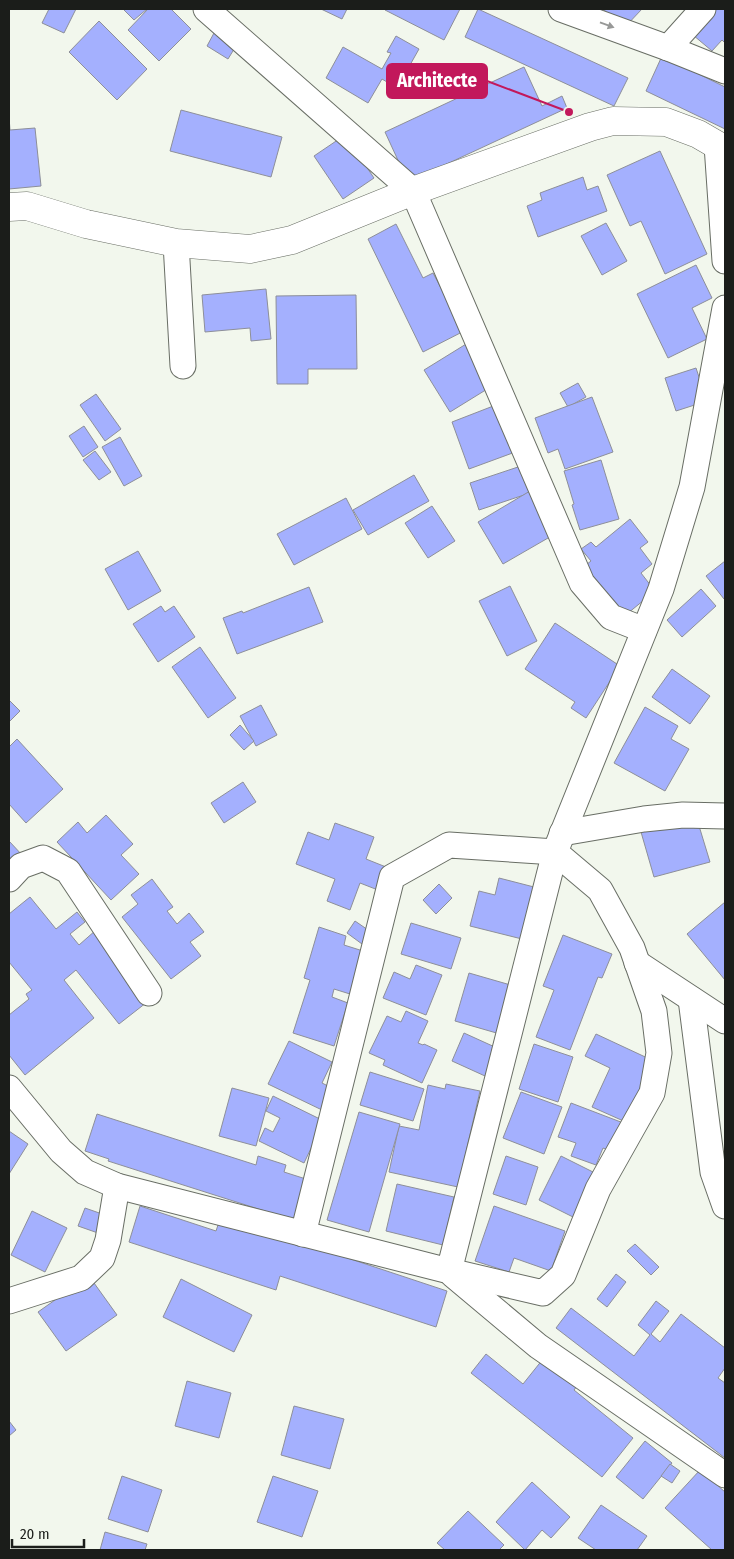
<svg xmlns="http://www.w3.org/2000/svg" width="734" height="1559" font-family="'Fira Sans Condensed',sans-serif">
	<style>
		.building { fill: #a4b0fe; stroke: #8d8f99 }
		.lines { fill: none; stroke-linecap: round; stroke-linejoin: round }
		.street-casing { stroke: #696e65; stroke-width: 27 }
		.secondary-casing { stroke: #696e65; stroke-width: 29 }
		.street { stroke: #fff; stroke-width: 25 }
		.secondary { stroke: #fff; stroke-width: 28 }
		.oneway { fill: #989998 }
		.leader { fill: none; stroke: #c2185b; stroke-width: 2 }
		.callout-dot { fill: #c2185b; stroke: #f2f7ed; stroke-width: 2 }
		.callout { fill: #c2185b; stroke: #c2185b; stroke-width: 2 }
		.callout-label { font-size: 19px; text-anchor: middle; font-weight: bold; fill: #fff }
	</style>
	<rect width="100%" height="100%" fill="#f2f7ed"/>
	<!-- building -->
	<g class="building">
		<path d="M49 9H76L64 33 42 23Z"/>
		<path d="M123 9H147L134 20Z"/>
		<path d="M148 9H171L191 29 159 61 128 30Z"/>
		<path d="M321 9H347L342 19Z"/>
		<path d="M386 9H460L444 40 385 10Z"/>
		<path d="M478 9 628 78 614 106 465 37Z"/>
		<path d="M603 9H642L624 28Z"/>
		<path d="M706 9H725V43L722 40 712 51 687 30Z"/>
		<path d="M99 21 147 69 117 100 69 52Z"/>
		<path d="M214 33 236 46 228 59 207 46Z"/>
		<path d="M396 36 419 49 397 88 382 79 368 103 326 78 343 47 382 69 391 53 387 52Z"/>
		<path d="M662 56 725 87V129L646 91Z"/>
		<path d="M524 67 542 106 562 96 567 108 408 182 385 132Z"/>
		<path d="M181 110 282 137 271 177 170 151Z"/>
		<path d="M9 117 10 130 35 128 41 186 9 189Z"/>
		<path d="M345 135 374 178 343 199 314 156Z"/>
		<path d="M660 151 707 254 665 274 641 221 630 226 607 175Z"/>
		<path d="M583 177 587 190 598 186 607 211 538 237 527 206 542 200 540 193Z"/>
		<path d="M606 223 627 261 602 275 581 236Z"/>
		<path d="M396 224 423 278 433 273 442 290 449 286 470 328 423 352 368 239Z"/>
		<path d="M696 265 712 298 692 308 707 339 668 358 637 294Z"/>
		<path d="M266 289 271 339 251 341 250 328 205 332 202 295Z"/>
		<path d="M356 295 357 369H308V384H277L276 296Z"/>
		<path d="M471 341 497 383 450 412 424 370Z"/>
		<path d="M696 368 707 401 676 411 665 378Z"/>
		<path d="M578 383 586 397 568 407 560 393Z"/>
		<path d="M96 394 121 429 105 441 80 405Z"/>
		<path d="M592 397 613 452 565 469 558 449 548 453 535 418Z"/>
		<path d="M501 403 518 451 469 469 452 422Z"/>
		<path d="M84 426 98 447 83 457 69 436Z"/>
		<path d="M120 437 142 476 124 486 102 447Z"/>
		<path d="M95 451 111 472 99 480 83 460Z"/>
		<path d="M601 460 619 519 580 530 572 505 574 504 564 471Z"/>
		<path d="M527 464 536 491 479 510 470 483Z"/>
		<path d="M414 475 429 501 368 535 353 510Z"/>
		<path d="M530 491 555 534 503 564 478 522Z"/>
		<path d="M346 498 362 529 294 565 277 534Z"/>
		<path d="M432 506 455 541 428 558 405 523Z"/>
		<path d="M630 519 648 542 640 548 652 564 641 573 655 591 622 618 582 568 591 561 581 549 591 542 596 547Z"/>
		<path d="M138 551 161 591 128 610 105 569Z"/>
		<path d="M725 561V598L724 599 706 576Z"/>
		<path d="M510 586 537 641 507 656 479 601Z"/>
		<path d="M309 587 323 622 237 654 223 618 242 611 243 613Z"/>
		<path d="M701 589 716 606 682 637 667 620Z"/>
		<path d="M161 606 165 612 174 606 195 637 158 662 133 624Z"/>
		<path d="M555 623 620 666 586 718 571 708 575 702 525 669Z"/>
		<path d="M200 647 236 698 208 718 172 667Z"/>
		<path d="M672 669 710 696 690 724 652 697Z"/>
		<path d="M9 700 20 711 9 722Z"/>
		<path d="M261 705 277 735 256 746 240 716Z"/>
		<path d="M645 707 678 726 671 739 689 749 665 791 614 763Z"/>
		<path d="M240 725 254 741 244 750 230 735Z"/>
		<path d="M17 739 63 789 26 823 9 804V747Z"/>
		<path d="M243 782 256 802 224 823 211 803Z"/>
		<path d="M106 815 133 844 121 855 139 874 111 900 57 842 78 822 87 833Z"/>
		<path d="M696 816 710 862 654 877 641 832Z"/>
		<path d="M335 823 374 837 366 859 386 867 378 890 360 883 350 910 327 901 335 879 296 864 308 832 329 840Z"/>
		<path d="M9 841 23 856 9 870Z"/>
		<path d="M499 878 534 887 522 939 470 926 479 891 495 895Z"/>
		<path d="M152 879 173 907 167 911 177 924 189 913 204 932 190 942 201 956 171 979 122 917 138 904 131 895Z"/>
		<path d="M439 884 452 898 436 914 423 900Z"/>
		<path d="M30 897 56 929 77 912 85 922 70 934 79 945 96 930 151 999 119 1024 76 970 64 980 94 1018 25 1075 9 1055V1015L29 999 26 994 32 990 9 962V914Z"/>
		<path d="M725 902V980L687 934Z"/>
		<path d="M355 921 371 932 362 944 347 933Z"/>
		<path d="M411 923 461 938 451 969 401 954Z"/>
		<path d="M319 927 346 936 344 945 363 951 350 994 334 989 332 997 348 1003 334 1046 293 1033 310 980 304 978Z"/>
		<path d="M563 935 612 954 602 978 598 977 570 1050 536 1037 554 990 543 986Z"/>
		<path d="M416 965 442 975 426 1015 383 998 394 972 410 979Z"/>
		<path d="M469 973 514 986 500 1034 455 1021Z"/>
		<path d="M406 1011 428 1021 418 1043 423 1045 424 1044 437 1050 422 1083 383 1065 385 1060 369 1053 387 1016 401 1022Z"/>
		<path d="M464 1033 497 1048 485 1076 452 1061Z"/>
		<path d="M596 1034 656 1062 628 1123 592 1107 610 1068 585 1056Z"/>
		<path d="M289 1041 332 1062 322 1083 332 1088 322 1110 268 1084Z"/>
		<path d="M534 1044 573 1057 558 1102 519 1089Z"/>
		<path d="M370 1072 424 1089 413 1121 360 1105Z"/>
		<path d="M446 1084 480 1091 458 1187 389 1172 399 1126 419 1130 428 1085 445 1089Z"/>
		<path d="M232 1088 269 1098 256 1146 219 1136Z"/>
		<path d="M521 1092 562 1107 544 1154 503 1138Z"/>
		<path d="M273 1096 324 1121 304 1163 259 1141 265 1128 273 1132 280 1118 266 1111Z"/>
		<path d="M571 1103 626 1124 615 1153 603 1148 596 1165 571 1156 576 1143 558 1137Z"/>
		<path d="M359 1112 400 1124 369 1232 327 1220Z"/>
		<path d="M97 1114 256 1165 258 1156 286 1165 284 1172 309 1180 296 1221 108 1161 109 1159 85 1151Z"/>
		<path d="M9 1131 28 1144 9 1174Z"/>
		<path d="M506 1156 538 1167 526 1205 493 1194Z"/>
		<path d="M561 1156 595 1173 577 1219 539 1200Z"/>
		<path d="M397 1184 454 1197 443 1245 386 1231Z"/>
		<path d="M140 1206 216 1231 221 1216 447 1291 436 1327 280 1276 276 1290 129 1242Z"/>
		<path d="M494 1206 565 1231 551 1271 514 1258 509 1272 475 1261Z"/>
		<path d="M85 1208 105 1215 98 1233 78 1226Z"/>
		<path d="M32 1211 67 1228 45 1272 11 1255Z"/>
		<path d="M635 1244 659 1267 651 1275 627 1251Z"/>
		<path d="M616 1274 626 1282 607 1307 597 1299Z"/>
		<path d="M89 1276 117 1315 66 1351 38 1312Z"/>
		<path d="M181 1279 252 1315 234 1352 163 1317Z"/>
		<path d="M656 1301 669 1311 651 1334 660 1342 681 1314 725 1348V1368L718 1378 725 1383V1458L556 1328 571 1308 634 1356 650 1335 638 1325Z"/>
		<path d="M486 1354 523 1384 547 1354 581 1381 574 1390 633 1438 602 1477 471 1373Z"/>
		<path d="M187 1381 231 1393 219 1438 175 1426Z"/>
		<path d="M294 1406 344 1419 330 1469 281 1455Z"/>
		<path d="M9 1421 16 1430 9 1436Z"/>
		<path d="M645 1441 672 1463 643 1499 616 1477Z"/>
		<path d="M670 1464 680 1471 672 1483 661 1476Z"/>
		<path d="M700 1470 725 1492V1549L724 1550H712L665 1508Z"/>
		<path d="M122 1476 162 1490 148 1532 108 1519Z"/>
		<path d="M273 1476 318 1491 302 1537 257 1522Z"/>
		<path d="M532 1482 570 1517 551 1538 542 1530 525 1550 496 1522Z"/>
		<path d="M601 1505 647 1536 637 1550H596L578 1538Z"/>
		<path d="M468 1511 504 1545 499 1550H445L437 1543Z"/>
		<path d="M105 1532 147 1544 145 1550H100Z"/>
	</g>
	<g class="lines">
		<!-- street casing -->
		<g class="street-casing">
			<g id="street">
				<path d="M206 9 413 191 582 583 611 617 644 630"/>
				<path d="M561 9 668 48 725 71"/>
				<path d="M668 48 703 9"/>
				<path d="M717 145 725 261"/>
				<path d="M176 243 183 366"/>
				<path d="M562 833 644 819 683 815 725 816"/>
				<path d="M9 879 21 866 43 858 68 871 149 993"/>
				<path d="M637 963 725 1021"/>
				<path d="M691 999 713 1172 725 1206"/>
				<path d="M9 1088 61 1151 85 1172 117 1186 449 1271 555 852 661 589 692 487 725 308"/>
				<path d="M303 1234 392 877 449 845 555 852 600 890 632 948 654 1011 659 1053 652 1093 598 1189 563 1275 543 1293 449 1271"/>
				<path d="M453 1275 538 1346 725 1475"/>
				<path d="M9 1301 81 1278 102 1258 108 1240 117 1186"/>
			</g>
		</g>
		<!-- secondary casing -->
		<g class="secondary-casing">
			<path id="secondary" d="M9 207 27 206 86 224 176 243 250 249 292 240 413 191 590 127 613 121 666 122 698 134 717 145 725 151"/>
		</g>
		<!-- street -->
		<use href="#street" class="street"/>
		<!-- secondary -->
		<use href="#secondary" class="secondary"/>
	</g>
	<!-- one-way arrows -->
	<defs><path id="oneway-solid" d="M-6-.8H1V-3.2L6.5 0L1 3.2V.8H-6Z" transform="scale(1.25)"/></defs>
	<use class="oneway" href="#oneway-solid" transform="translate(607 25) rotate(20)"/>
	<!-- callouts -->
	<path class="leader" d="M569 112L487 81"/>
	<circle class="callout-dot" cx="569" cy="112" r="5"/>
	<rect class="callout" x="387" y="64" width="100" height="34" rx="5"/>
	<g class="callout-label">
		<text x="437" y="87">Architecte</text>
	</g>
	<!-- border -->
	<rect width="734" height="1559" fill="none" stroke="#1b1d1a" stroke-width="20"/>
	<!-- scale -->
	<path d="M12 1539v8h72v-8" fill="none" stroke="#1b1d1a" stroke-width="2.5"/>
	<text x="20" y="1539" font-size="15" fill="#1b1d1a" stroke="#f2f7ed" stroke-width="4" paint-order="stroke">20 m</text>
</svg>
